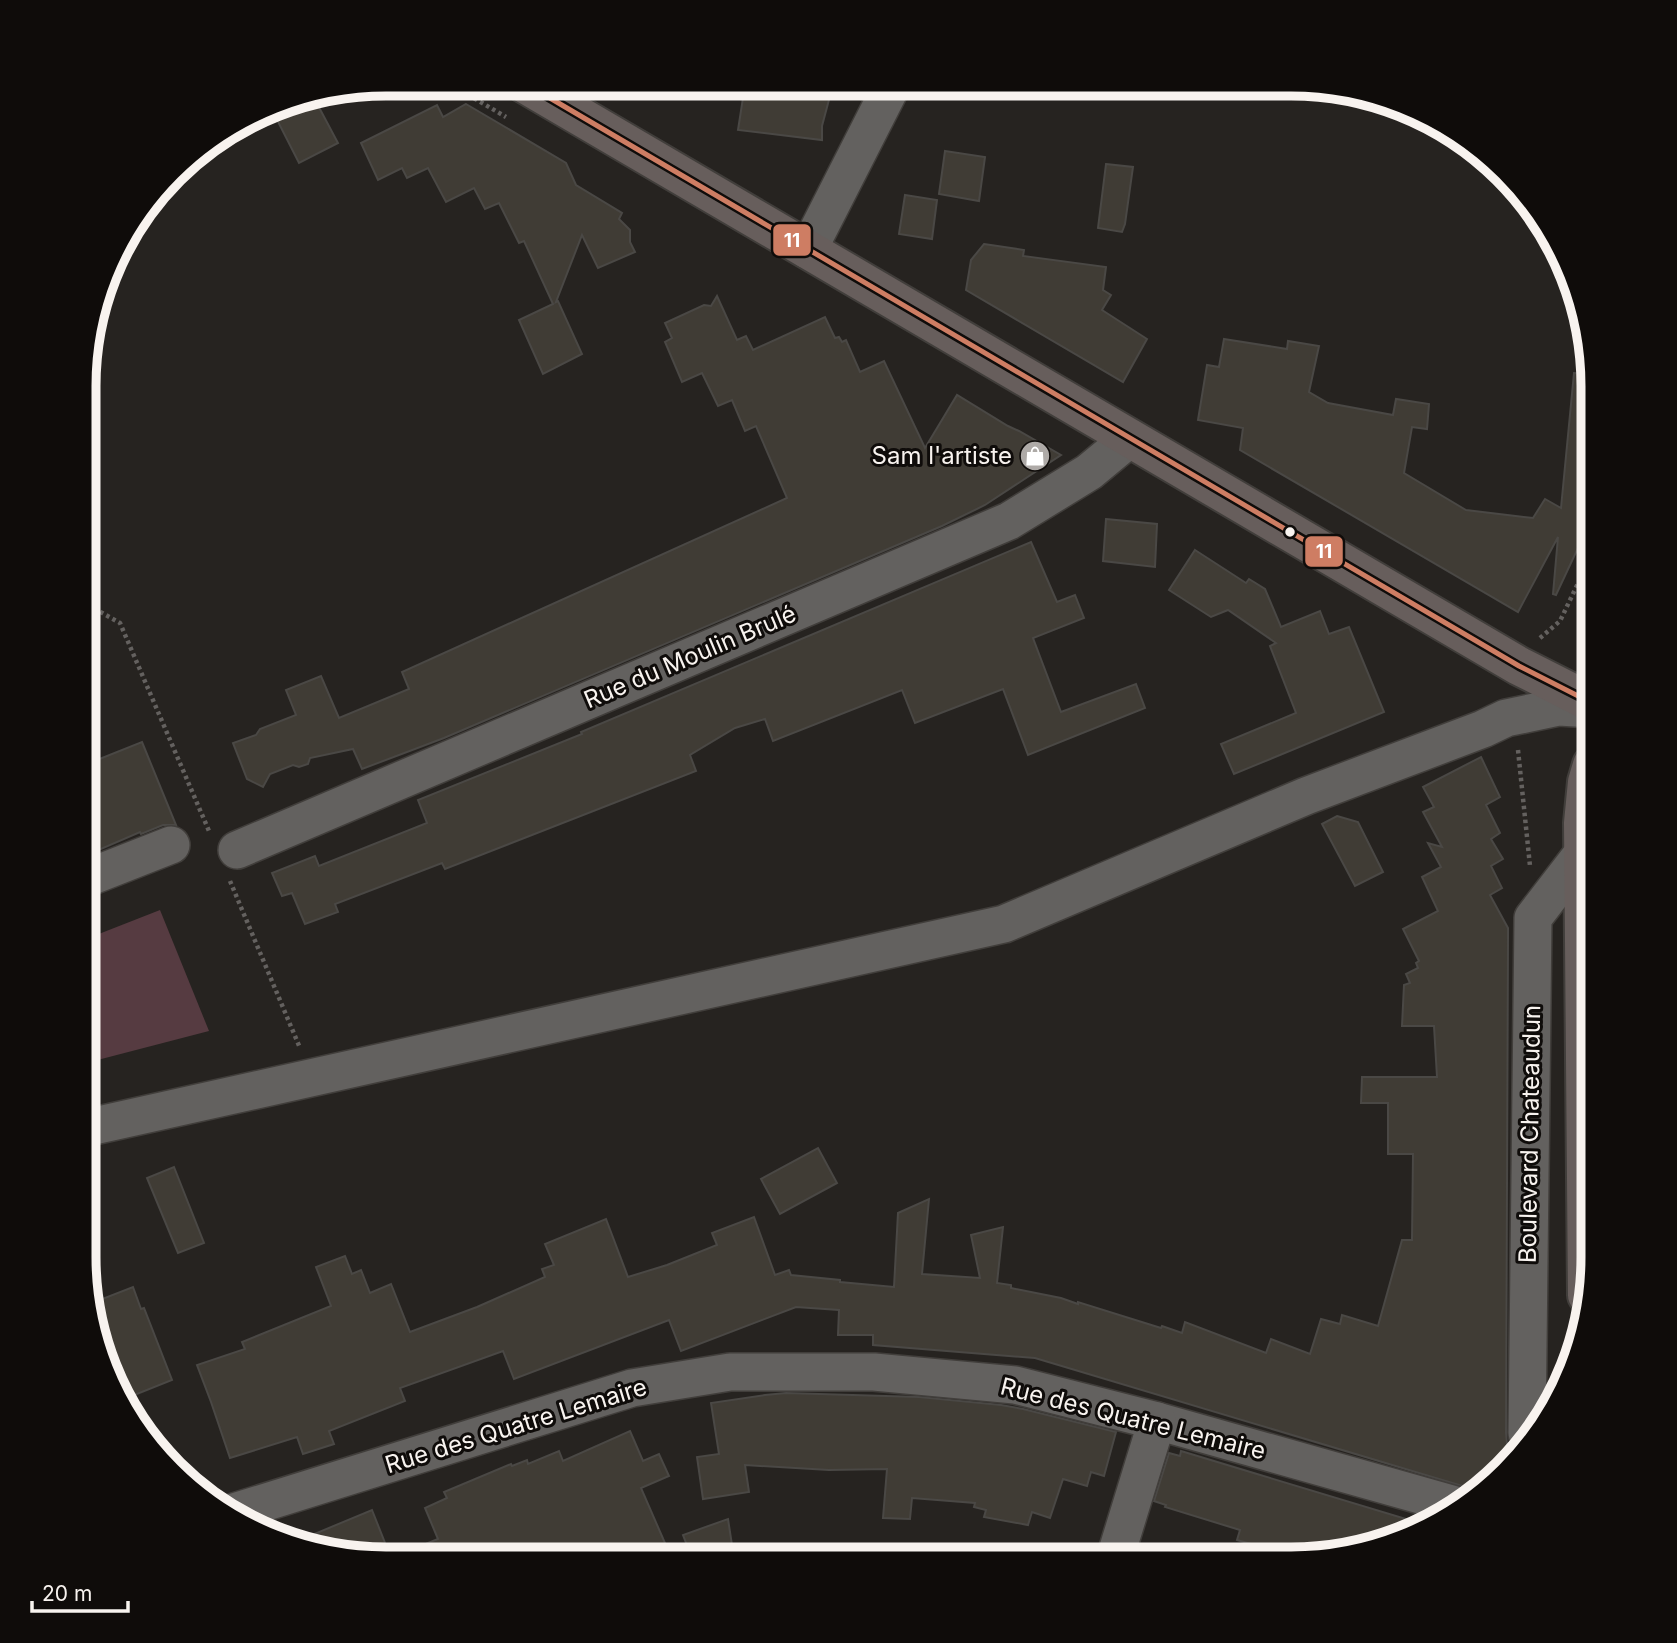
<svg xmlns="http://www.w3.org/2000/svg" width="1677" height="1643" font-family="Inter,sans-serif">
	<style>
		.green { fill: #563b41 }
		.building { fill: #403c35; stroke: #4a4845; stroke-width: 2 }
		.lines { fill: none; stroke-linecap: round; stroke-linejoin: round }
		.minor-casing { stroke: #413e3b; stroke-width: 40 }
		.primary-casing { stroke: #413e3b; stroke-width: 42 }
		.path { stroke: #64615f; stroke-width: 4.5; stroke-dasharray: 3.5 3.5; stroke-linecap: butt }
		.minor { stroke: #63615f; stroke-width: 37 }
		.primary { stroke: #675e5c; stroke-width: 38 }
		.bus-1-casing { stroke: #0f0c0a; stroke-width: 10 }
		.bus-1 { stroke: #ce7d63; stroke-width: 5 }
		.bus-dot { fill: #f8f3ef; stroke: #0f0c0a; stroke-width: 2.5 }
		.labels { text-anchor: middle; stroke-width: 6; stroke-linejoin: round; paint-order: stroke }
		.poi-label { font-size: 24px; fill: #f8f3ef; stroke: #0f0c0a; text-anchor: end }
		.street-label { font-size: 24px; fill: #f8f3ef; stroke: #0f0c0a }
		.rim { fill: none; stroke: #f8f3ef; stroke-width: 9 }
		.line-badge { stroke: #0f0c0a; stroke-width: 2.5 }
		.badge-label { font-size: 19px; text-anchor: middle; font-weight: bold; fill: #fff }
	</style>
	<rect width="100%" height="100%" fill="#262320"/>
	<!-- green -->
	<path class="green" d="M160 910 209 1031 86 1063V939Z"/>
	<!-- building -->
	<g class="building">
		<path d="M745 85H791L830 96 822 126V140L738 130Z"/>
		<path d="M313 96 338 143 299 163 272 110 289 100Z"/>
		<path d="M466 104 566 163 576 185 622 213 619 219 630 230V242L635 252 598 268 582 235 556 302 558 301 582 354 543 374 519 320 553 304 524 241 519 243 499 203 485 209 474 188 446 202 428 168 407 178 402 168 378 180 361 143 437 105 443 117Z"/>
		<path d="M945 151 985 157 979 201 939 194Z"/>
		<path d="M1106 164 1133 167 1125 224 1122 232 1098 228Z"/>
		<path d="M905 195 937 200 932 239 899 234Z"/>
		<path d="M984 244 1024 250 1023 256 1106 267 1103 290 1111 295 1102 310 1147 339 1123 382 966 290 971 260Z"/>
		<path d="M717 296 737 340 746 336 753 350 825 317 835 338 839 337 842 342 846 340 860 372 884 361 925 448 957 395 1008 426 1019 431 1061 455 985 505 942 526 444 738 362 769 353 749 310 758 308 764 299 767 293 765 270 774 263 787 247 779 233 743 256 735 260 729 296 715 286 690 321 676 339 718 409 689 402 672 787 498 756 426 745 431 732 400 718 406 702 373 682 382 665 342 672 338 665 323 704 305 711 306Z"/>
		<path d="M1224 339 1287 349 1288 341 1319 346 1309 392 1328 403 1393 415 1396 399 1429 404 1427 429 1412 427 1404 473 1466 510 1533 518 1545 499 1561 508 1574 373 1592 374V518L1556 595 1553 594 1558 537 1518 612 1240 450 1243 428 1198 420 1207 365 1219 367Z"/>
		<path d="M1106 519 1157 524 1155 567 1103 561Z"/>
		<path d="M1031 542 1057 602 1075 595 1084 618 1033 638 1061 712 1136 684 1145 708 1028 755 1003 689 915 723 902 690 773 741 765 719 735 728 690 755 696 771 445 869 442 863 335 904 338 912 305 924 292 893 282 896 272 873 315 856 319 866 427 823 418 800 582 734 581 732Z"/>
		<path d="M1195 550 1246 583 1249 579 1265 589 1281 627 1320 611 1329 634 1349 627 1384 712 1234 774 1221 744 1296 713 1270 646 1276 643 1228 610 1211 617 1169 590Z"/>
		<path d="M142 742 176 825H163L141 834 140 832 87 855V764Z"/>
		<path d="M1481 757 1500 797 1486 805 1500 833 1491 839 1503 859 1491 866 1502 888 1490 895 1508 928V938L1506 1433 1508 1456 1479 1491 1035 1358 873 1345V1335H838L839 1310 796 1307 681 1351 669 1320 514 1379 503 1351 400 1388 405 1401 329 1431 334 1444 303 1454 297 1437 230 1458 211 1402 197 1365 245 1349 242 1342 331 1306 316 1267 345 1256 352 1274 361 1270 370 1293 391 1284 410 1332 477 1307 545 1277 542 1269 554 1265 545 1244 606 1219 628 1277 667 1265 717 1245 712 1233 754 1217 775 1275 789 1270 791 1275 840 1280V1282L894 1287 898 1213 929 1199 922 1274 980 1278 971 1235 1003 1227 997 1283 1011 1285V1288L1061 1298 1078 1304V1302L1161 1328 1162 1326 1182 1333 1185 1322 1266 1353 1271 1339 1310 1354 1321 1319 1340 1324 1342 1315 1378 1326 1402 1240H1412L1413 1154H1388V1103H1361L1362 1077H1437L1434 1026H1402L1404 985 1410 983 1406 974 1418 968 1416 963 1419 961 1403 929 1438 911 1422 877 1441 867 1428 843 1442 847 1423 812 1434 807 1423 787Z"/>
		<path d="M1337 816 1358 822 1383 872 1355 886 1322 824Z"/>
		<path d="M818 1148 837 1183 780 1214 761 1179Z"/>
		<path d="M174 1167 204 1243 178 1253 147 1178Z"/>
		<path d="M133 1287 141 1309 144 1308 172 1380 132 1396 103 1324 106 1323 97 1301Z"/>
		<path d="M786 1393 919 1397 1001 1405 1023 1409 1116 1432 1104 1476 1091 1472 1087 1486 1063 1479 1050 1518 1032 1512 1028 1525 984 1517 986 1510 974 1507 975 1503 912 1498 910 1519 883 1518 887 1469 829 1470 745 1465 749 1492 703 1499 697 1457 719 1454 711 1403 765 1395Z"/>
		<path d="M630 1431 643 1461 659 1454 669 1476 641 1488 668 1550 648 1558H391L438 1539 425 1508 447 1498 444 1492 511 1464 512 1466 527 1460 528 1464 559 1451 563 1461Z"/>
		<path d="M1181 1451 1257 1474 1426 1525 1406 1536 1310 1558H1301L1237 1540 1240 1530 1165 1507 1166 1505 1154 1501 1169 1453 1180 1456Z"/>
		<path d="M372 1510 391 1558H367L300 1540Z"/>
		<path d="M728 1519 734 1558H692L683 1535Z"/>
	</g>
	<g class="lines">
		<!-- minor casing -->
		<g class="minor-casing">
			<g id="minor">
				<path d="M808 250 892 85"/>
				<path d="M237 850 1009 521 1089 472 1130 438"/>
				<path d="M87 878 171 845"/>
				<path d="M85 1128 1004 924 1306 796 1483 729 1506 718 1559 707 1592 709"/>
				<path d="M1527 1433 1533 918 1583 853"/>
				<path d="M234 1512 632 1388 730 1372H874L1015 1385 1157 1421 1459 1506"/>
				<path d="M1115 1558 1157 1421"/>
			</g>
		</g>
		<!-- primary casing -->
		<g class="primary-casing">
			<g id="primary">
				<path d="M525 84 1519 666 1592 703"/>
				<path d="M1587 1295 1583 823 1587 782 1592 765"/>
			</g>
		</g>
		<!-- path -->
		<g class="path">
			<path d="M450 84 506 117"/>
			<path d="M88 605 120 623 209 831"/>
			<path d="M1540 638 1560 621 1592 554"/>
			<path d="M1518 750 1530 866"/>
			<path d="M230 881 300 1048"/>
		</g>
		<!-- minor -->
		<use href="#minor" class="minor"/>
		<!-- primary -->
		<use href="#primary" class="primary"/>
		<!-- bus-1 casing -->
		<g class="bus-1-casing">
			<path id="bus-1" d="M526 84 1519 666 1592 703"/>
		</g>
		<!-- bus-1 -->
		<use href="#bus-1" class="bus-1"/>
	</g>
	<!-- icons -->
	<defs>
		<g id="shop-disc" transform="scale(1.575)"><circle r="9.5" fill="#aeaaa7" stroke="#0f0c0a"/><path d="M-5-2.5h2.3a2.7 3.5 0 0 1 5.4 0H5L5.5 6h-11ZM-1.5-2.5h3a1.5 2.3 0 0 0-3 0Z" fill="#fff"/></g>
	</defs>
	<g fill-rule="evenodd">
		<use href="#shop-disc" x="1035" y="456"/>
	</g>
	<!-- markers -->
	<circle class="bus-dot" cx="1290" cy="532" r="6"/>
	<g class="labels">
		<!-- poi labels -->
		<g class="poi-label">
			<text x="1012" y="464">Sam l'artiste</text>
		</g>
		<!-- street labels -->
		<g class="street-label">
			<text transform="translate(690 657) rotate(-23)" y="8">Rue du Moulin Brulé</text>
			<text transform="translate(1530 1134) rotate(-89)" y="8">Boulevard Chateaudun</text>
			<text transform="translate(1133 1419) rotate(14)" y="8">Rue des Quatre Lemaire</text>
			<text transform="translate(516 1426) rotate(-17)" y="8">Rue des Quatre Lemaire</text>
		</g>
	</g>
	<!-- crop -->
	<path d="M0 0H1677V1643H0ZM386 96H1291A290 290 0 0 1 1581 386V1257A290 290 0 0 1 1291 1547H386A290 290 0 0 1 96 1257V386A290 290 0 0 1 386 96Z" fill="#0f0c0a" fill-rule="evenodd"/>
	<path class="rim" d="M386 96H1291A290 290 0 0 1 1581 386V1257A290 290 0 0 1 1291 1547H386A290 290 0 0 1 96 1257V386A290 290 0 0 1 386 96Z"/>
	<g class="line-badge">
		<rect x="772" y="223" width="40" height="34" rx="7" fill="#ce7d63"/>
		<rect x="1304" y="535" width="40" height="33" rx="7" fill="#ce7d63"/>
	</g>
	<g class="badge-label">
		<text x="792" y="247">11</text>
		<text x="1324" y="558">11</text>
	</g>
	<!-- scale -->
	<path d="M32 1601v10h96v-10" fill="none" stroke="#f8f3ef" stroke-width="3.5"/>
	<text x="42" y="1601" font-size="21" fill="#f8f3ef" stroke="#0f0c0a" stroke-width="5" paint-order="stroke">20 m</text>
</svg>
